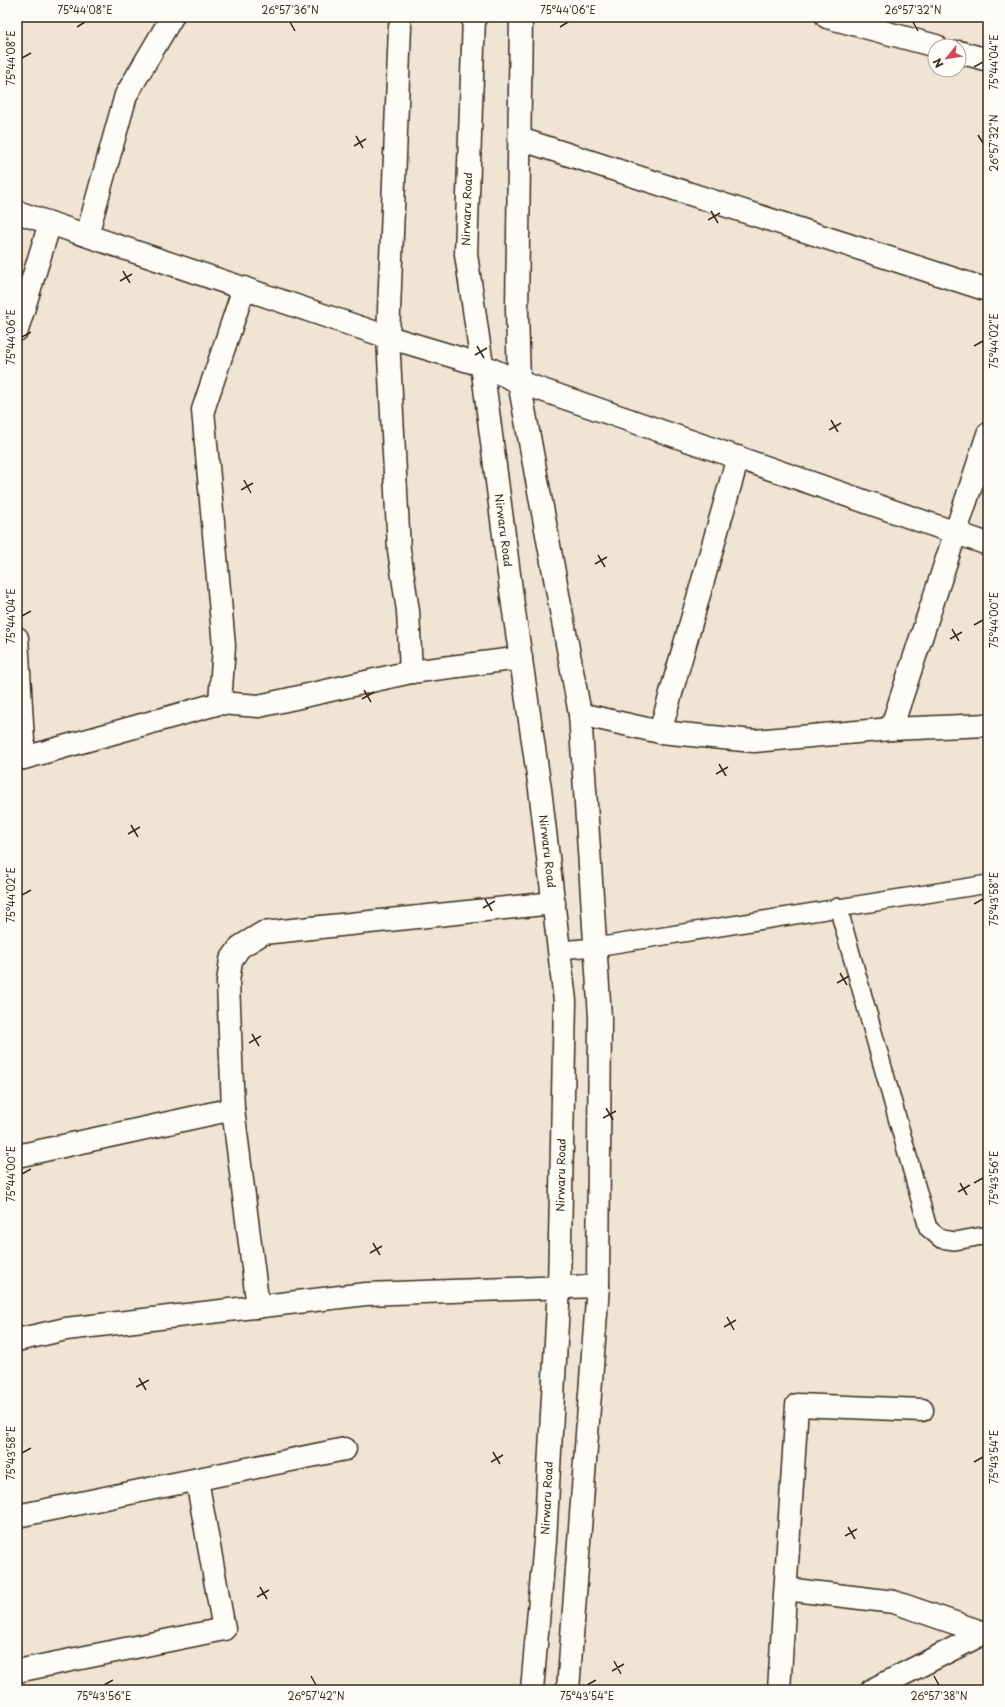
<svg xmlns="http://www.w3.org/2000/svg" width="1005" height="1707" font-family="'Playpen Sans',sans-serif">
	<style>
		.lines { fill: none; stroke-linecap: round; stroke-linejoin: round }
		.lane-casing { stroke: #3b2a1e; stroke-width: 20 }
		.street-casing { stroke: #3b2a1e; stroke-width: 25 }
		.secondary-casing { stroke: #3b2a1e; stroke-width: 25 }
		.lane { stroke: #fdfcf7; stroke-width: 17 }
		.street { stroke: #fdfcf7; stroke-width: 22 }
		.secondary { stroke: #fdfcf7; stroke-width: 22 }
		.ticks { fill: none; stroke: #3b2a1e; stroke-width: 1.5 }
		.labels { text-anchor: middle; stroke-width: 3; stroke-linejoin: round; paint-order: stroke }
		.street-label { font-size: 11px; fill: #3b2a1e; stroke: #fdfcf7 }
		.neatline { fill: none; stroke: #3b2a1e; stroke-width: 1.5 }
		.ticks-label { font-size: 10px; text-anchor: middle; fill: #3b2a1e }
	</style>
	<rect width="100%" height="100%" fill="#f0e4d4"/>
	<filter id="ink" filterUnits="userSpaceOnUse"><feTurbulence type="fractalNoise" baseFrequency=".025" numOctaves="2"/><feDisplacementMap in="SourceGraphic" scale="8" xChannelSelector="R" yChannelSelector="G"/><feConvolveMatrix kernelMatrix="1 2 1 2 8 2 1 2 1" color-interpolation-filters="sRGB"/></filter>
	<g filter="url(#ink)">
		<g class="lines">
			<!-- lane casing -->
			<g class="lane-casing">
				<g id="lane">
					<path d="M838 907 928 1228 941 1239 955 1241 988 1235"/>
					<path d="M559 950 596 947 988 884"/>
				</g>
			</g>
			<!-- street casing -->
			<g class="street-casing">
				<g id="street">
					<path d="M827 17 936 46"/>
					<path d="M400 27 388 337 399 550 408 611 411 672"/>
					<path d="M959 52 988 60"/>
					<path d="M520 139 988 290"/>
					<path d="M17 212 388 337 482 365 519 382 988 544"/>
					<path d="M87 235 126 95 172 17"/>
					<path d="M244 288 203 410 224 646 220 703 259 706 411 672 521 658"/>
					<path d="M17 330 50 223"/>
					<path d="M17 638 24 758"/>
					<path d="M580 714 660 732 754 741 891 729 988 725"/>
					<path d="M891 729 988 434"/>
					<path d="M660 732 738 457"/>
					<path d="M17 757 24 758 220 703"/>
					<path d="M17 1156 233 1109"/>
					<path d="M258 1307 233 1109 228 982 231 960 240 947 263 933 554 903"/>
					<path d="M17 1340 66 1329 366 1294 598 1286"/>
					<path d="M17 1516 345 1449"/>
					<path d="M786 1589 894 1602 984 1633"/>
					<path d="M17 1671 224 1629 197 1480"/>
					<path d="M779 1690 797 1405 922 1410"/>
					<path d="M872 1690 988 1631"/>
				</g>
			</g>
			<!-- secondary casing -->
			<g class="secondary-casing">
				<g id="secondary">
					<path id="s1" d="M474 17 466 254 482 365 513 605 540 789 565 1001 559 1287 545 1541 532 1690"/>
					<path d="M521 17 517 310 519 382 580 714 600 1017 598 1286 568 1690"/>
				</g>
			</g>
			<!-- lane -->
			<use href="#lane" class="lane"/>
			<!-- street -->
			<use href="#street" class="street"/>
			<!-- secondary -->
			<use href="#secondary" class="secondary"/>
		</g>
	</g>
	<!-- ticks -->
	<path class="ticks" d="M290 22 295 31M913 22 918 31M77 27 85 22M560 27 568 22M22 58 31 53M974 67 983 62M978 135 983 143M356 136 363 148M354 146 366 139M711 211 718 223M708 220 720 213M123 271 130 283M120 281 132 274M22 337 31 332M477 346 484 358M974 346 983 341M475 355 487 348M831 420 838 432M829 430 841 423M244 480 251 493M241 490 253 483M598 555 605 567M595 564 607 557M22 616 31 611M974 625 983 620M952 629 959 641M950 639 962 632M364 690 371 702M362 699 374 692M719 764 726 776M716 774 728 767M131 825 138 837M128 834 140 827M22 895 31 890M485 899 492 911M974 904 983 899M483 908 495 901M840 973 847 985M837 983 849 976M252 1034 259 1046M249 1043 261 1036M606 1108 613 1120M603 1118 616 1111M22 1174 31 1169M960 1183 967 1195M974 1183 983 1178M958 1192 970 1185M373 1243 380 1255M370 1253 382 1246M727 1317 734 1330M724 1327 736 1320M139 1378 146 1390M136 1387 149 1380M493 1452 500 1464M22 1453 31 1448M491 1462 503 1455M974 1462 983 1457M848 1527 855 1539M845 1536 857 1529M260 1587 267 1599M257 1597 269 1590M614 1661 621 1674M612 1671 624 1664M311 1676 316 1685M934 1676 939 1685M104 1685 113 1680M587 1685 596 1680"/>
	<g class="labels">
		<!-- street labels -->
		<g class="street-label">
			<text transform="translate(467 209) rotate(-88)" y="4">Nirwaru Road</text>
			<text dy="4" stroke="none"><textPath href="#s1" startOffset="516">Nirwaru Road</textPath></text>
			<text dy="4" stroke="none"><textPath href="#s1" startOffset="840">Nirwaru Road</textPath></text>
			<text transform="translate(561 1175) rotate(-89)" y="4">Nirwaru Road</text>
			<text transform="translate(547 1498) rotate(-87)" y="4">Nirwaru Road</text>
		</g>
	</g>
	<!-- margin -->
	<rect width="1005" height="1707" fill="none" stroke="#fdfcf7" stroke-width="44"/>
	<!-- north arrow -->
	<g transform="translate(947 58) rotate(240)"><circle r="19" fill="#fdfcf7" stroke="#afa8a0"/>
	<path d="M0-3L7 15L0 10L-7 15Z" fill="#d1495b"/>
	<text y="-6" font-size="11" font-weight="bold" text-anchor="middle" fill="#3b2a1e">N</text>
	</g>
	<rect x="22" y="22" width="961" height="1663" class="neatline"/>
	<g class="ticks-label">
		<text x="85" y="14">75°44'08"E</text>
		<text x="290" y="14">26°57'36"N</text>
		<text x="568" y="14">75°44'06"E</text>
		<text x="913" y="14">26°57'32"N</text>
		<text transform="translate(11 58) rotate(-90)" y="4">75°44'08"E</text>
		<text transform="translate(994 62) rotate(-90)" y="4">75°44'04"E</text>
		<text transform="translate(994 143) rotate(-90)" y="4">26°57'32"N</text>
		<text transform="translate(11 337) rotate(-90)" y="4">75°44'06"E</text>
		<text transform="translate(994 341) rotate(-90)" y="4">75°44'02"E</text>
		<text transform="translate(11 616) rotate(-90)" y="4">75°44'04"E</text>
		<text transform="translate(994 620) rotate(-90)" y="4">75°44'00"E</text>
		<text transform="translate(11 895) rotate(-90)" y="4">75°44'02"E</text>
		<text transform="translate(994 899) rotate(-90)" y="4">75°43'58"E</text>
		<text transform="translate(11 1174) rotate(-90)" y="4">75°44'00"E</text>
		<text transform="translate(994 1178) rotate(-90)" y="4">75°43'56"E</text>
		<text transform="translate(11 1453) rotate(-90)" y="4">75°43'58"E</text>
		<text transform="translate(994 1457) rotate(-90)" y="4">75°43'54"E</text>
		<text x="104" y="1700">75°43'56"E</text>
		<text x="316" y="1700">26°57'42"N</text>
		<text x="587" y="1700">75°43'54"E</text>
		<text x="939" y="1700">26°57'38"N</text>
	</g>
</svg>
